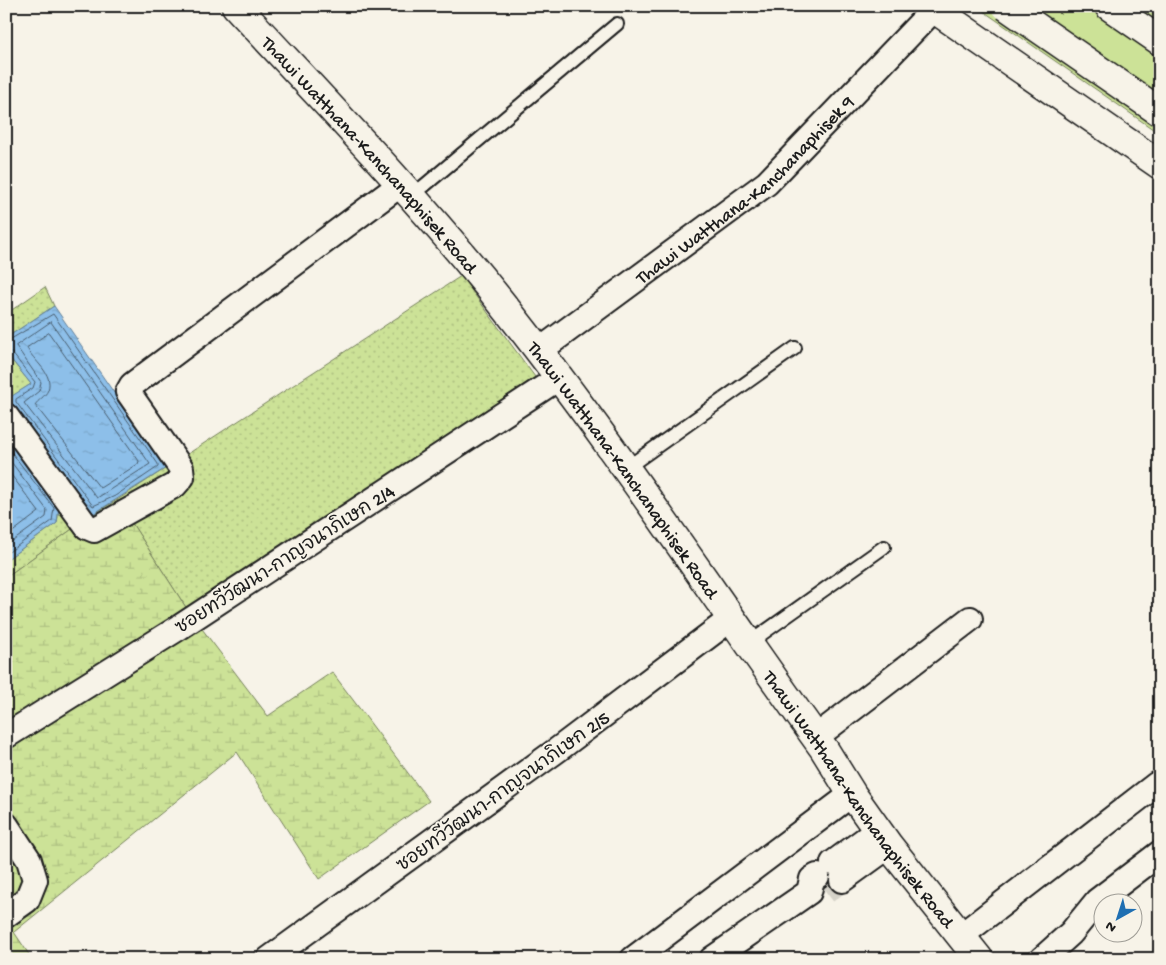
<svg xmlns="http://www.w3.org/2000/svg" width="1166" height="965" font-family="'Gochi Hand','Playpen Sans Thai',sans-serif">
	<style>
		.grass { fill: url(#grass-dots); stroke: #747f5a }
		.wetland { fill: url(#wetland-marsh); stroke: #747f5a }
		.park { fill: #cce297; stroke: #747f5a }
		.water { fill: url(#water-ripples); stroke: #607e97 }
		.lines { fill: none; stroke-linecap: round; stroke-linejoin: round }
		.shore { stroke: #495d6e; stroke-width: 1 }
		.street-tunnel { stroke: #d6d3c9; stroke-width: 24; stroke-dasharray: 24 12; stroke-linecap: butt }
		.lane-casing { stroke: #1c1c1c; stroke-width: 16 }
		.street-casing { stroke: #1c1c1c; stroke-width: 28 }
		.secondary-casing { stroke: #1c1c1c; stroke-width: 31 }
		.primary-casing { stroke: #1c1c1c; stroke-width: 31 }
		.path { stroke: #1c1c1c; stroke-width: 3; stroke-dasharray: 1 4; stroke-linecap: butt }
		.lane { stroke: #f7f3e8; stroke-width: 12 }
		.street { stroke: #f7f3e8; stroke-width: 24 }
		.secondary { stroke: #f7f3e8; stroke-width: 28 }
		.primary { stroke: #f7f3e8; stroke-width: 28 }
		.primary-bridge-casing { stroke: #1c1c1c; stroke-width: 31; stroke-linecap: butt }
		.primary-bridge { stroke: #f7f3e8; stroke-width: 28 }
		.labels { text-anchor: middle; stroke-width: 4; stroke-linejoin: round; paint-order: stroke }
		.street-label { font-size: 19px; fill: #1c1c1c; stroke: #f7f3e8 }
	</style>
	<defs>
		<pattern id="grass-dots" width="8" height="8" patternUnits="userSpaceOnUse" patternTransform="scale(1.25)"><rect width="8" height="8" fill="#cce297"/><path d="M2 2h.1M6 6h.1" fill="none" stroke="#afc182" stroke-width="1.8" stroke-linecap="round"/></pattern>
		<pattern id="wetland-marsh" width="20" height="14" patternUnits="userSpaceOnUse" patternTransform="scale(1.25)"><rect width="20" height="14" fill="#cce297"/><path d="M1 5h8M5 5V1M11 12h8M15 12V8" fill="none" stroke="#afc182"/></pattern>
		<pattern id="water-ripples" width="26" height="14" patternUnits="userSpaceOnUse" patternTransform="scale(1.25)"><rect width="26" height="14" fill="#8dbfe9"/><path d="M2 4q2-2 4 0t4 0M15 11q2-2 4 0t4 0" fill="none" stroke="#79a4c7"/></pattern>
	</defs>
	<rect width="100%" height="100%" fill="#f7f3e8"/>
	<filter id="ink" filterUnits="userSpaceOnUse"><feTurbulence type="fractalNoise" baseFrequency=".02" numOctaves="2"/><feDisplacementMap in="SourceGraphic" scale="10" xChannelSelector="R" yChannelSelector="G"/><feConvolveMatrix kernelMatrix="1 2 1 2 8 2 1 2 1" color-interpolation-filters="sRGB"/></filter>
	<g filter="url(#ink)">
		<!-- grass -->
		<g class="grass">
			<path d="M461 276 535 377 187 609 117 500Z"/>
			<path d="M45 287 54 306 6 338V314Z"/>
			<path d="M6 353 31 384 7 400 93 514 6 577V560L57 523 59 506 6 437Z"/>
		</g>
		<!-- wetland -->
		<path class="wetland" d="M117 500 187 609 268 716 332 672 429 801 319 879 237 752 14 932 32 959H6V577L93 514Z"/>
		<!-- park -->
		<path class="park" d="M976 6H1142L1160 18V134Z"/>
		<!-- water -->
		<g class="water">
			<path d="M54 306 166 468 93 514 7 399 31 384 6 353V338Z"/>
			<path d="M6 437 59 506 57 523 6 560Z"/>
		</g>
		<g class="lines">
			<!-- shore -->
			<g class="shore">
				<path d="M51 322 150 464 97 498 24 403 39 391 41 382 16 346Z"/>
				<path d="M49 333 139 461 138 464 100 488 35 405C38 400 45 397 48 390 54 373 33 361 27 348Z"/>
				<path d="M6 342 53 314 158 464V467L115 496 93 506 16 402V399L33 388 35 382 12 353 6 351"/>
				<path d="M6 445 54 508 52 521 6 554"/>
				<path d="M6 455 47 510 46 517 6 546"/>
				<path d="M6 468 39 512 6 537"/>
			</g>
			<!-- street-tunnel -->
			<path class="street-tunnel" d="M826 892 842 880"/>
			<!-- lane casing -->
			<g class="lane-casing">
				<g id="lane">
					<path d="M412 196 617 24"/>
					<path d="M625 469 795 348"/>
					<path d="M749 643 884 547"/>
				</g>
			</g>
			<!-- street casing -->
			<g class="street-casing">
				<g id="street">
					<path id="s1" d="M539 351 767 183 934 9"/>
					<path d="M6 416 87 527 94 530 175 485 182 477 181 468 128 392 132 385 401 184"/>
					<path d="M6 736 180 627 560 377"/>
					<path d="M816 737 970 619"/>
					<path d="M6 825 29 860 35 880 27 900 6 915"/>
					<path d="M833 863 878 830"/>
					<path d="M842 880 889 846"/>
					<path d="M962 935 1157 784"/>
					<path d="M269 959 560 748 732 618"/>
					<path d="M633 959 852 794"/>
					<path d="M712 959 809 892 812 879 817 876"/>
					<path d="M1042 959 1071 933 1097 901 1160 853"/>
				</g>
			</g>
			<!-- secondary casing -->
			<g class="secondary-casing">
				<g id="secondary">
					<path id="s2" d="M236 6C326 103 418 198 500 301 615 445 716 600 824 749L852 794 889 846 979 959"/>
				</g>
			</g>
			<!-- primary casing -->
			<g class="primary-casing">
				<g id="primary">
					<path d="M930 6 1160 165"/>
					<path d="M1109 6 1160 41"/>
				</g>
			</g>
			<!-- path -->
			<g class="path">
				<path d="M894 6 901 11"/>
				<path d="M1060 14 1065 6"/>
			</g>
			<!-- lane -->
			<use href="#lane" class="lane"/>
			<!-- street -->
			<use href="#street" class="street"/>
			<!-- secondary -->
			<use href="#secondary" class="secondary"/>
			<!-- primary -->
			<use href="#primary" class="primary"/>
			<!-- primary-bridge casing -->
			<g class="primary-bridge-casing">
				<path id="primary-bridge" d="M1006 6 1160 112"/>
			</g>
			<!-- primary-bridge -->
			<use href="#primary-bridge" class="primary-bridge"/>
		</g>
	</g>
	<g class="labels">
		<!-- street labels -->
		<g class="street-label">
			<text dy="7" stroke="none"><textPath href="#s2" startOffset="200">Thawi Watthana-Kanchanaphisek Road</textPath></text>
			<text dy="7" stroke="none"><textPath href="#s1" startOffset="262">Thawi Watthana-Kanchanaphisek 9</textPath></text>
			<text dy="7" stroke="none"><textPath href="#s2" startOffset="605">Thawi Watthana-Kanchanaphisek Road</textPath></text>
			<text transform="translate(284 558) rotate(-33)" y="7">ซอยทวีวัฒนา-กาญจนาภิเษก 2/4</text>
			<text transform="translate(502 790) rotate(-36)" y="7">ซอยทวีวัฒนา-กาญจนาภิเษก 2/5</text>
			<text dy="7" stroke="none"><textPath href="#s2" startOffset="1010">Thawi Watthana-Kanchanaphisek Road</textPath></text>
		</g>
	</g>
	<!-- margin -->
	<rect width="1166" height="965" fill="none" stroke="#f7f3e8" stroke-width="25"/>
	<rect x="12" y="12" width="1141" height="940" fill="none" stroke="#1c1c1c" stroke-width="2" filter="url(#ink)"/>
	<!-- north arrow -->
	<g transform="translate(1118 918) rotate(219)"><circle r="24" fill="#f7f3e8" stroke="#9f9d96"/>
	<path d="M0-4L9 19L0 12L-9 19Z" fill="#1f6fb2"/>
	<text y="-8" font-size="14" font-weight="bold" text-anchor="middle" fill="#1c1c1c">N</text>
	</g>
</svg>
